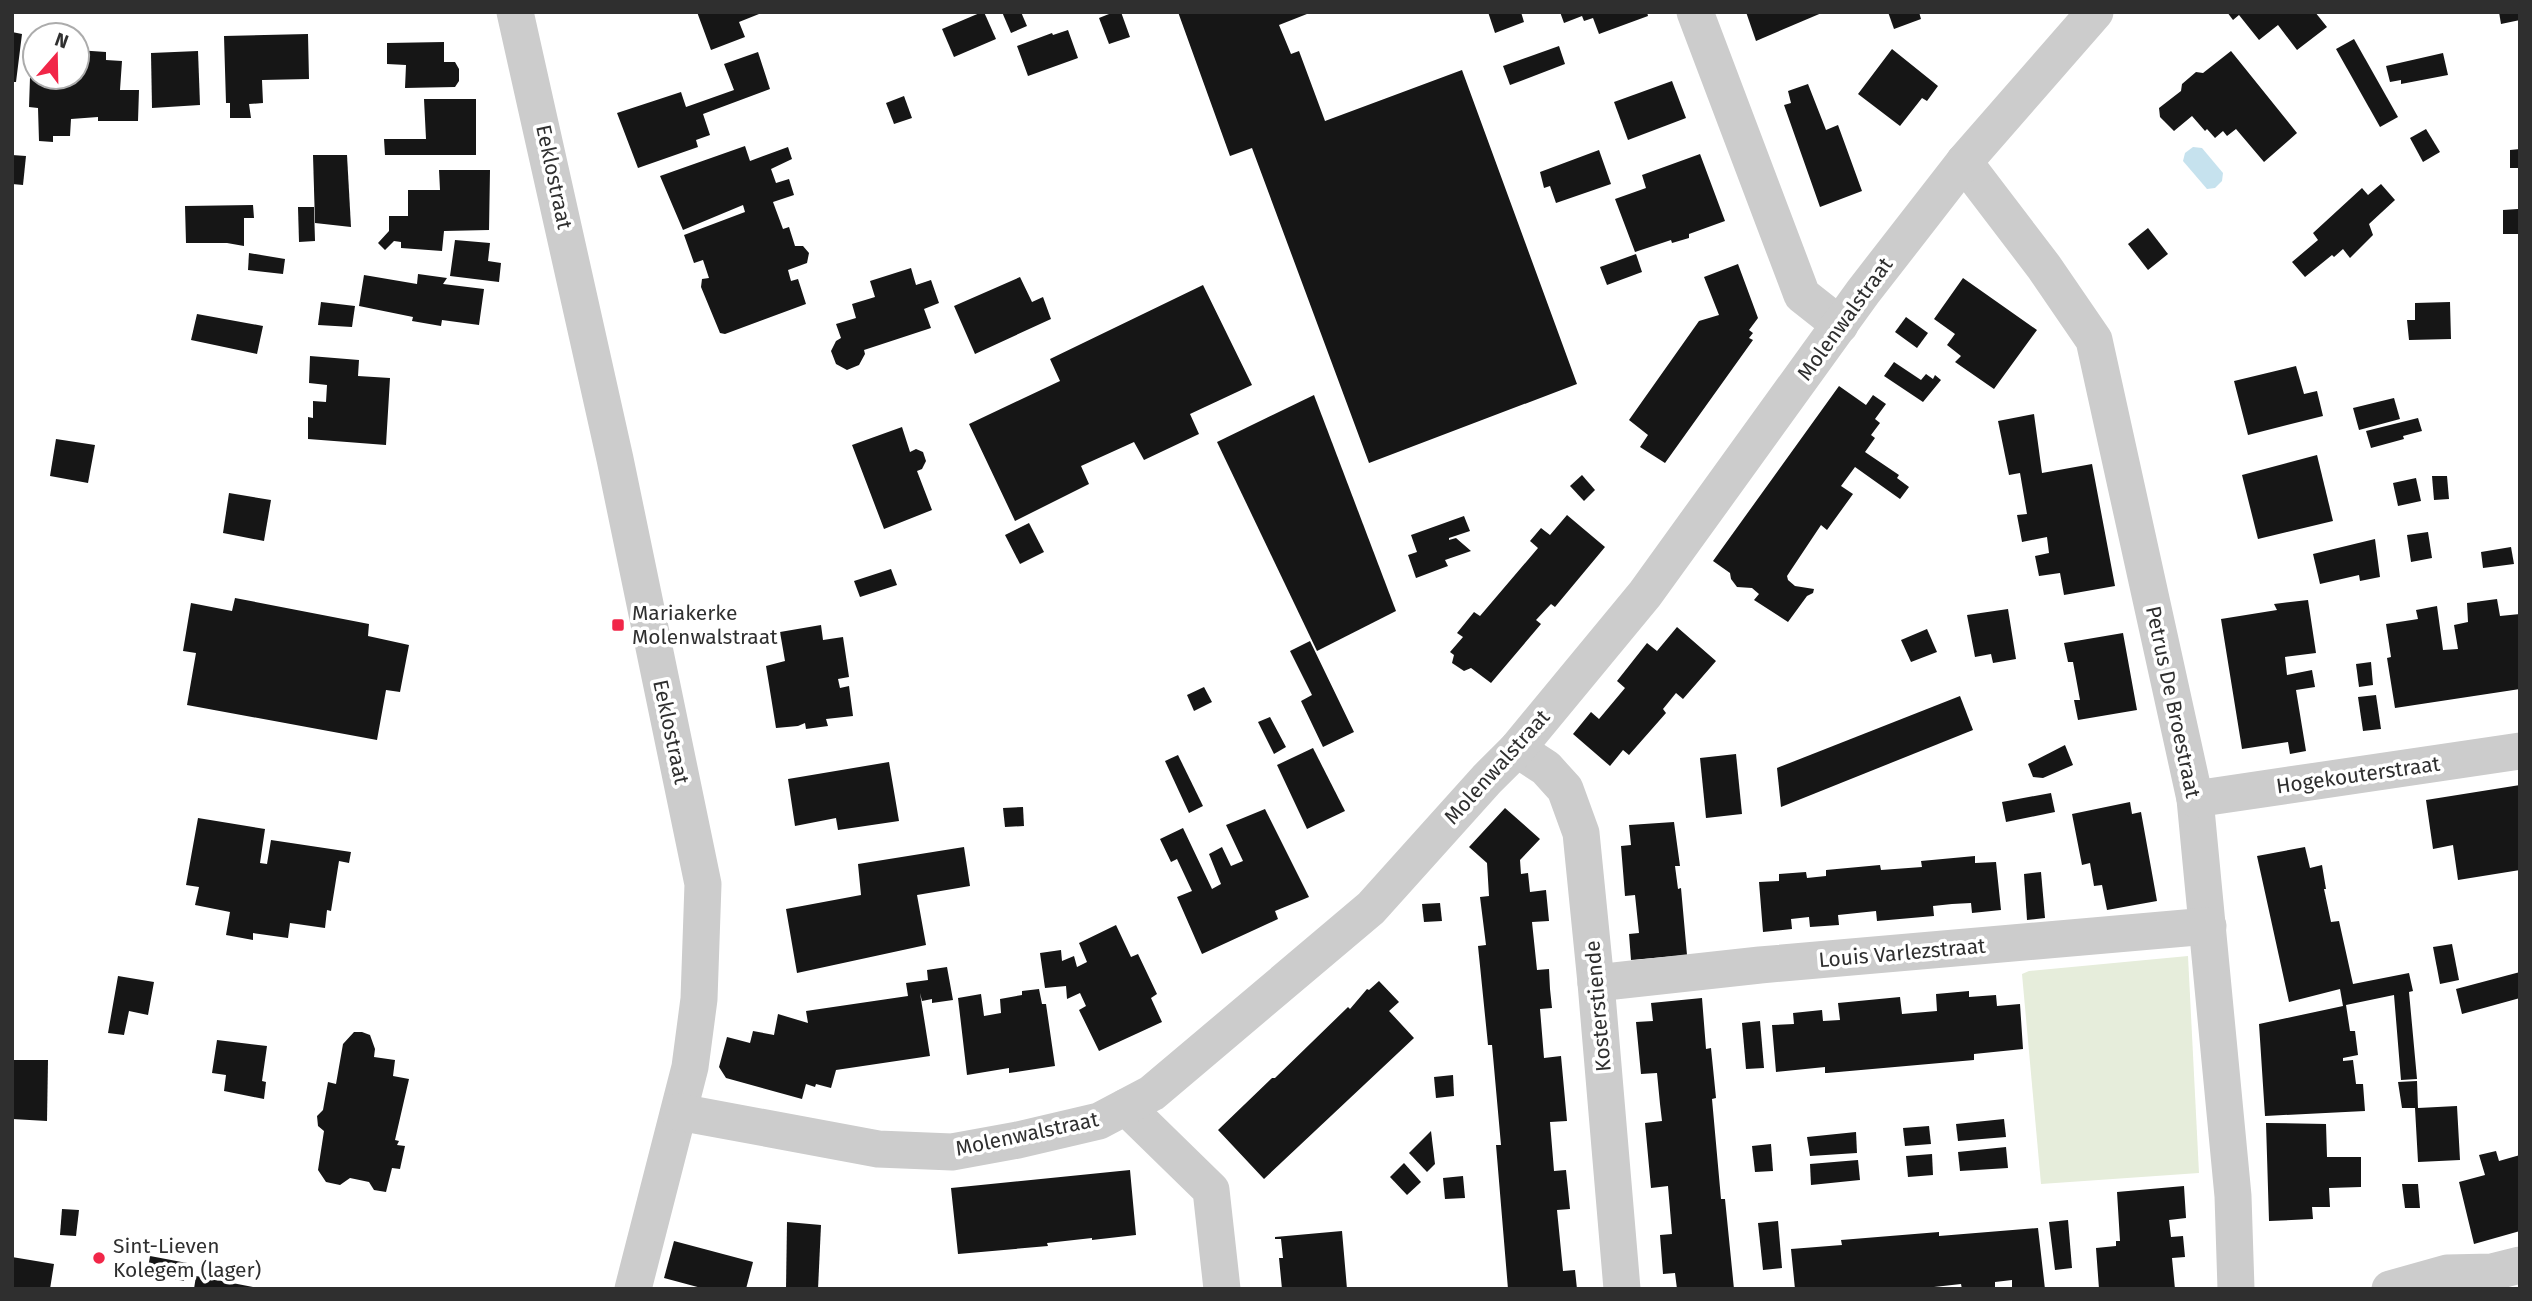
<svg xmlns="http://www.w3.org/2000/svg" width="2532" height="1301" font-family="'Fira Sans',sans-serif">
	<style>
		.green { fill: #e6eddb }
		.water { fill: #c6e2ee }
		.building { fill: #161616 }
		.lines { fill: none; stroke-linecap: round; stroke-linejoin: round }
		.minor { stroke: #ccc; stroke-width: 37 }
		.poi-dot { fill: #f12648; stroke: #fff; stroke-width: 2.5 }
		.labels { text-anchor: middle; stroke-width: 7; stroke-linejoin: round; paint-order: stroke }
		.street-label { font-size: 21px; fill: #2f2f2f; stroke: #fff }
		.poi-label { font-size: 21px; fill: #2f2f2f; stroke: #fff; text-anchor: start }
	</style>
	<rect width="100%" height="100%" fill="#fff"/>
	<!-- green -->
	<path class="green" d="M2188 956 2199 1173 2041 1184 2022 974 2029 971Z"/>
	<!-- water -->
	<path class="water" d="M2193 147 2202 148 2223 173 2222 181 2215 188 2207 189 2183 161 2185 153Z"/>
	<!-- building -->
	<g class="building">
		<path d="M697 12H764L739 22 745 37 711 50Z"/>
		<path d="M982 12H984L996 39 954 57 942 29Z"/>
		<path d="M1002 12H1021L1027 26 1011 33Z"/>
		<path d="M1114 12H1121L1130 37 1109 44 1099 18Z"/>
		<path d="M1178 12H1312L1279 25 1291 54 1299 51 1325 121 1462 70 1577 384 1369 463 1252 148 1230 156Z"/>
		<path d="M1488 12H1521L1524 22 1495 33Z"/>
		<path d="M1560 12H1647L1648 16 1599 34 1593 18 1584 21 1582 16 1564 23Z"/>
		<path d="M1746 12H1824L1756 41Z"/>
		<path d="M1888 12H1919L1921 19 1894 29Z"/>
		<path d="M2227 12H2315L2327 27 2297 50 2278 25 2259 40 2239 15 2233 20Z"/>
		<path d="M2499 12H2520V20L2501 24Z"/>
		<path d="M1068 30 1078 58 1028 76 1017 46 1052 33 1053 35Z"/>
		<path d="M12 32 22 34 16 82H12Z"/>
		<path d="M308 34 309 79 262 80 263 103 249 104 251 118H230V103H226L224 36Z"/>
		<path d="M2354 39 2398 117 2380 127 2336 49Z"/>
		<path d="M444 42V62H455L459 69V81L455 87 405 88 406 65 387 64V43Z"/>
		<path d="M1559 46 1565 64 1510 85 1503 66Z"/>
		<path d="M31 48H35V77H77V50L106 52V60L122 61 120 90H139L138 121H98V117L71 119 70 136H53V142L39 141 38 108 29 107Z"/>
		<path d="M1892 49 1938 86 1927 101 1922 98 1900 126 1858 94Z"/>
		<path d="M198 51 200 105 152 108 151 53Z"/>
		<path d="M2231 51 2297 133 2264 162 2236 129 2227 136 2223 131 2215 138 2207 129 2205 131 2192 116 2174 131 2160 117 2159 108 2181 91 2182 84 2196 72 2203 73Z"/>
		<path d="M758 52 770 89 703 114 710 135 696 140 698 147 638 168 617 113 681 92 686 107 734 90 724 64Z"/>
		<path d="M2443 53 2448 75 2401 84V80L2390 82 2386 66Z"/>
		<path d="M1672 81 1686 118 1628 140 1614 102Z"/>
		<path d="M1808 84 1826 130 1838 125 1862 191 1820 207 1784 105 1791 103 1788 91Z"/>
		<path d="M904 96 912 118 894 124 886 103Z"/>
		<path d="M424 99H476V155H385L384 139H426Z"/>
		<path d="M2426 129 2440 152 2423 162 2410 138Z"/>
		<path d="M745 146 750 161 788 147 792 159 771 169 776 183 789 179 794 195 773 202 783 229 789 227 795 246H803L809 253 807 263 788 270 791 281 798 279 806 304 725 334 720 333 701 287 702 279 709 278 703 260 694 263 684 235 745 212 743 205 683 230 660 176Z"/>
		<path d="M2520 149V168H2510V150Z"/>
		<path d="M1599 150 1611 184 1556 203 1550 186 1544 188 1540 172Z"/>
		<path d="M1700 154 1725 221 1689 234V238L1672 243 1671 240 1635 252 1615 199 1646 188 1642 175Z"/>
		<path d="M12 155 26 156 23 185 12 184Z"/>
		<path d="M313 155H347L351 227 315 223Z"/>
		<path d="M439 170H490L489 230 444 231 442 251 401 248V242L394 241 385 250 378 243 389 231V216H408V190H440Z"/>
		<path d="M2381 184 2395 200 2369 224 2373 235 2350 258 2343 249 2334 257 2332 255 2305 277 2292 262 2318 240 2313 233 2362 188 2368 195Z"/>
		<path d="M253 205 254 218H244V246L227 243H186L185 206Z"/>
		<path d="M298 207H314L315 241 299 242Z"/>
		<path d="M2518 209 2520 234H2503V210Z"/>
		<path d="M2148 228 2168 254 2148 270 2128 244Z"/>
		<path d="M455 240 490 243 488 261 501 263 499 282 450 276Z"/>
		<path d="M249 253 285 259 283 274 248 270Z"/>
		<path d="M1636 254 1642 272 1607 285 1600 267Z"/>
		<path d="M1738 264 1758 318 1749 330 1753 333 1749 338 1753 340 1665 463 1640 447 1648 435 1629 420 1699 321 1719 315 1704 277Z"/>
		<path d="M911 268 916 285 931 280 939 303 924 309 931 328 864 350 865 354 859 365 847 370 836 364 831 351 836 341 841 338 836 324 856 318 852 304 875 297 870 281Z"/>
		<path d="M418 274 447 278 443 284 484 289 479 325 442 320 441 326 412 321 413 317 359 306 364 275 417 284Z"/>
		<path d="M1020 277 1032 302 1043 297 1051 319 975 354 954 306Z"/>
		<path d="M1963 278 2037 330 1994 389 1955 362 1961 356 1947 345 1955 334 1934 319Z"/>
		<path d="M1203 285 1252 385 1190 414 1199 434 1144 460 1134 442 1081 466 1089 484 1015 521 969 424 1060 381 1050 359Z"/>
		<path d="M321 302 355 306 352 327 318 325Z"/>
		<path d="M2450 302 2451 339 2409 340 2407 320H2415V303Z"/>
		<path d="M197 314 263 326 257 354 191 340Z"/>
		<path d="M1906 317 1928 333 1917 348 1895 332Z"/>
		<path d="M310 356 359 360 358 376 390 378 386 445 308 439V417L313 418V401L326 402 327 385 309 383Z"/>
		<path d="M1894 362 1921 380 1926 374 1933 379 1935 375 1941 380 1923 402 1884 376Z"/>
		<path d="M2296 366 2304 394 2317 391 2323 416 2248 435 2234 381Z"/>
		<path d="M1839 386 1866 405 1873 395 1886 404 1875 419 1880 423 1871 435 1875 438 1865 452 1899 475 1897 478 1909 487 1900 499 1855 467 1841 486 1853 494 1827 530 1821 525 1787 576 1788 580 1795 586 1814 589 1813 593 1807 596 1788 622 1754 600 1759 594 1752 588 1737 587 1731 579 1730 573 1713 561Z"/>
		<path d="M1314 395 1396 611 1317 651 1217 442Z"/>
		<path d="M2394 398 2400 419 2359 430 2353 408Z"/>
		<path d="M2034 414 2042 473 2092 464 2115 586 2064 595 2060 573 2039 576 2035 556 2049 553 2047 537 2022 542 2017 515 2027 514 2020 473 2009 475 1998 421Z"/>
		<path d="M2418 418 2422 431 2403 436 2404 439 2371 448 2366 431Z"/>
		<path d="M902 427 910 452 916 449 923 452 926 461 922 469 917 471 932 510 884 529 852 445Z"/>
		<path d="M56 439 95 445 88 483 50 476Z"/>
		<path d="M2317 455 2333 521 2258 539 2242 475Z"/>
		<path d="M1582 475 1595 490 1584 501 1570 486Z"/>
		<path d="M2432 476H2447L2449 499 2434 500Z"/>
		<path d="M2416 478 2421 501 2398 506 2393 483Z"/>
		<path d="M229 493 271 500 264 541 223 533Z"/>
		<path d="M1567 515 1605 547 1555 607 1551 604 1536 620 1541 624 1491 683 1471 668 1464 671 1452 663 1454 655 1450 652 1463 637 1457 633 1474 612 1480 616 1538 548 1530 541 1541 528 1550 535Z"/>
		<path d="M1464 516 1470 531 1449 538V540L1456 538 1471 551 1445 560 1448 566 1416 578 1408 555 1417 552 1411 535Z"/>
		<path d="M1029 523 1044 552 1020 564 1005 535Z"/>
		<path d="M2428 532 2432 558 2411 562 2407 535Z"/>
		<path d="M2375 539 2380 577 2360 581 2359 575 2320 584 2313 554Z"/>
		<path d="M2511 547 2514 564 2483 568 2481 552Z"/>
		<path d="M891 569 897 585 860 597 854 581Z"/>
		<path d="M235 598 369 624 368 636 409 645 400 692 386 690 377 740 187 705 196 653 183 651 191 603 232 611Z"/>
		<path d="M2497 599 2500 616 2520 614V689L2395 708 2387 658 2391 657 2386 624 2418 619 2416 610 2437 606 2443 650 2458 649 2454 625 2468 622 2467 603Z"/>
		<path d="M2308 600 2316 653 2285 657 2287 675 2312 670 2315 687 2296 690 2306 751 2290 754 2288 742 2242 749 2221 619 2277 610 2274 604Z"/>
		<path d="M2008 609 2016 659 1993 663 1991 654 1975 657 1967 615Z"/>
		<path d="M821 625 823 640 843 637 849 677 838 679 840 688 849 686 853 716 826 719 828 726 806 729 805 723 798 726 776 728 766 666 785 661 780 632Z"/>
		<path d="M1677 627 1716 661 1683 699 1676 693 1663 709 1666 713 1629 755 1623 750 1610 766 1573 734 1591 712 1599 719 1625 688 1617 681 1647 643 1657 651Z"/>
		<path d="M1927 629 1937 652 1911 662 1901 640Z"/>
		<path d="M2123 633 2137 710 2078 720 2074 700H2080L2073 662H2068L2064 643Z"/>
		<path d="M1310 641 1354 732 1323 747 1301 701 1312 695 1290 651Z"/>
		<path d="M2371 662 2373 685 2359 687 2356 664Z"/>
		<path d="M1204 687 1212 702 1194 711 1187 695Z"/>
		<path d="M2376 695 2381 729 2363 731 2358 697Z"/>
		<path d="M1960 696 1973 730 1781 807 1777 768Z"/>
		<path d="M1270 717 1286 747 1274 754 1258 722Z"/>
		<path d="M2065 745 2073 765 2043 778 2033 777 2028 764Z"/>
		<path d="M1313 748 1345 811 1307 829 1277 765Z"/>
		<path d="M1736 754 1742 814 1706 818 1700 758Z"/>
		<path d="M1178 755 1203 806 1189 813 1165 761Z"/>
		<path d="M889 762 899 821 838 830 836 818 795 826 788 779Z"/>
		<path d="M2520 785V870L2458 880 2453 845 2433 849 2426 800Z"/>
		<path d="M2051 793 2055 812 2006 822 2002 802Z"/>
		<path d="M2130 802 2132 814 2141 812 2157 901 2107 910 2102 885 2094 886 2090 863 2082 865 2072 814Z"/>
		<path d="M1023 807 1024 826 1005 827 1003 808Z"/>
		<path d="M1505 808 1540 839 1520 860 1521 874 1528 873 1530 892 1546 890 1549 921 1532 922 1537 970 1549 969 1550 989 1552 1008 1540 1009 1544 1058 1561 1056 1567 1121 1550 1122 1554 1171 1566 1170 1568 1189 1570 1209 1557 1210 1563 1271 1575 1270 1577 1289H1508L1496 1145H1501L1492 1045H1488L1478 946 1486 945 1480 897 1489 896 1487 863 1469 847Z"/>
		<path d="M1265 809 1309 897 1275 911 1278 919 1202 954 1177 897 1192 891 1177 859 1171 862 1160 839 1183 828 1212 889 1221 884 1209 854 1222 847 1231 866 1243 861 1226 825Z"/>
		<path d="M198 818 265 829 260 863 267 864 271 840 351 852 349 863 339 861 331 911 327 910 325 928 290 923 288 938 253 933V940L226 935 230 912 195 905 199 887 186 885Z"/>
		<path d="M1674 822 1680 866H1675L1678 889 1681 888 1687 955 1631 960 1629 934 1639 933 1635 895 1625 896 1621 846 1631 845 1629 825Z"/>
		<path d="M964 847 970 886 917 895 926 945 797 973 786 909 861 895 858 864Z"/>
		<path d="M2305 847 2310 868 2322 865 2326 889H2324L2331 922 2339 921 2353 984 2409 973 2413 991 2409 992 2417 1079 2401 1080 2394 995 2346 1005 2350 1031H2355L2358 1055 2343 1058V1061L2353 1060 2356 1084H2363L2365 1111 2265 1116 2259 1024 2343 1006 2340 989 2289 1002 2257 856Z"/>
		<path d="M1975 856V863L1996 862 2001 910 1972 913 1971 903 1952 904 1933 906 1934 916 1877 921 1876 911 1838 915 1839 925 1810 927 1809 917 1791 919 1792 929 1763 932 1759 882 1779 881V874L1806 872 1807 878 1826 876V870L1880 865 1881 870 1922 867 1921 861Z"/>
		<path d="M2041 872 2045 918 2027 920 2024 874Z"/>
		<path d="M1440 903 1442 921 1424 922 1422 904Z"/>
		<path d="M1116 925 1131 957 1138 954 1157 994 1151 998 1162 1022 1099 1051 1079 1010 1086 1006 1080 993 1067 999 1066 986 1045 988 1040 953 1061 950 1062 961 1074 956 1077 967 1087 962 1079 943Z"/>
		<path d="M2452 944 2459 980 2440 984 2433 947Z"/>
		<path d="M947 967 953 1000 932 1003V999L922 1001 920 993 930 1056 836 1070 831 1088 816 1084 815 1087 806 1084 802 1099 726 1078 719 1067 727 1037 750 1043 753 1031 774 1035 778 1014 808 1023 806 1011 908 996 906 983 928 980 927 970Z"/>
		<path d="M2520 972V998L2462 1014 2456 989Z"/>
		<path d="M118 976 154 982 148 1015 129 1011 124 1035 108 1033Z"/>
		<path d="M1379 981 1399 1002 1389 1011 1414 1038 1264 1179 1218 1130 1272 1078H1275L1348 1007 1350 1009 1367 989 1369 990Z"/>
		<path d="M1039 989 1042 1004H1046L1055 1066 1009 1073V1068L967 1075 958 998 981 994 984 1016 1001 1013 1000 999 1022 995V991Z"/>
		<path d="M1969 991V997L1996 995 1997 1006 2020 1004 2023 1049 1974 1054V1060L1827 1073H1825V1067L1776 1072 1772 1025 1794 1024 1793 1013 1822 1010 1823 1021 1840 1020 1838 1003 1900 997 1902 1014 1937 1011 1936 994Z"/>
		<path d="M1702 998 1706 1049 1711 1048 1716 1098 1712 1099 1721 1199H1725L1734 1289H1677L1675 1273 1663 1274 1660 1235 1672 1234 1668 1186 1651 1188 1645 1123 1662 1121 1660 1104 1657 1073 1641 1074 1636 1022 1653 1021 1651 1003Z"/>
		<path d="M1760 1021 1764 1068 1746 1069 1742 1023Z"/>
		<path d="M354 1032H362L370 1035 375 1049 374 1057 395 1060 393 1076 409 1079 395 1140 399 1141 397 1145 405 1146 400 1169 392 1168 386 1192 374 1190 369 1182 350 1178 340 1185 326 1182 318 1170 324 1131 318 1126 317 1116 323 1110 328 1082 336 1084 343 1044Z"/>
		<path d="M217 1040 267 1046 262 1081 266 1082 264 1099 224 1091 226 1075 212 1073Z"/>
		<path d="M12 1060H48L47 1121 12 1119Z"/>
		<path d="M1453 1075 1454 1096 1436 1098 1434 1077Z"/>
		<path d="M2417 1081 2418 1108 2457 1106 2460 1160 2418 1162 2415 1108H2402L2398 1082Z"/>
		<path d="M2004 1119 2006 1137 1958 1141 1956 1124Z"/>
		<path d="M2266 1123 2326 1124 2327 1157H2361V1187L2329 1188 2330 1207H2312L2313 1219 2269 1221Z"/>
		<path d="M1929 1126 1931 1144 1905 1146 1903 1128Z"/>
		<path d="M1431 1131 1435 1164 1427 1172 1409 1153Z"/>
		<path d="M1856 1132 1857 1153 1810 1156 1807 1137Z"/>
		<path d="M1771 1144 1773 1171 1755 1172 1752 1146Z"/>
		<path d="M2006 1147 2008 1168 1960 1171 1958 1152Z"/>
		<path d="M2496 1151 2499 1161 2520 1155V1231L2474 1244 2459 1182 2485 1175 2479 1155Z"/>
		<path d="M1932 1154 1933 1175 1908 1177 1906 1156Z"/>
		<path d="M1858 1160 1860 1180 1811 1185 1810 1164Z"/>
		<path d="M1404 1163 1421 1182 1407 1195 1390 1177Z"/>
		<path d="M1130 1170 1136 1235 1092 1240V1238L1047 1243 1048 1246 958 1254 951 1188Z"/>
		<path d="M1463 1176 1465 1198 1445 1199 1443 1178Z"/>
		<path d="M2402 1184H2418L2420 1208H2405Z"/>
		<path d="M2184 1186 2186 1218 2169 1220 2171 1237 2183 1236 2185 1257 2172 1258 2175 1289H2099L2096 1248 2116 1246V1241H2120L2117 1192Z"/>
		<path d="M62 1209 79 1210 76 1236 60 1235Z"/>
		<path d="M2068 1220 2072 1268 2055 1270 2049 1222Z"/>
		<path d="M1778 1221 1782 1268 1763 1270 1758 1223Z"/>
		<path d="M787 1222 821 1225 818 1289H786Z"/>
		<path d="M2038 1228 2045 1289H2012V1280L1995 1282V1289H1962L1961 1284 1916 1289H1795L1791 1249 1842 1245 1841 1240 1939 1232V1236Z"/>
		<path d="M1342 1231 1347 1289H1282L1279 1258H1283L1281 1239H1275V1237Z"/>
		<path d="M674 1241 753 1262 746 1289H705L664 1278Z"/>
		<path d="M150 1256 187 1263 184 1281 147 1274Z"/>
		<path d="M12 1257 54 1264 50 1289H12Z"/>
		<path d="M196 1276 253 1287V1289H194Z"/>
	</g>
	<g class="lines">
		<!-- minor -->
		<g class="minor">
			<path d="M515 12 615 459 703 884 699 999 690 1067 633 1289"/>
			<path d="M1695 12 1802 295 1840 325"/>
			<path d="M1964 162 2044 267 2094 340 2195 799 2233 1196 2236 1289"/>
			<path d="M1517 749 1546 768 1565 789 1581 833 1596 983 1622 1289"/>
			<path d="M2195 799 2520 751"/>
			<path d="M1596 983 1760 965 2208 926"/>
			<path d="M1126 1107 1211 1190 1222 1289"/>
			<path d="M679 1112 878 1149 952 1152 1018 1140 1099 1121 1152 1093 1371 908 1487 779 1517 749 1645 594 1863 292 1964 162 2095 12"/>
			<path d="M2390 1289 2447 1273 2492 1272 2520 1265"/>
		</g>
	</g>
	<!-- markers -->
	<g class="poi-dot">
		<rect x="611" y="618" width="14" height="14" rx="3.5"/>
		<circle cx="99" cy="1258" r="7"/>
	</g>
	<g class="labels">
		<!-- street labels -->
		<g class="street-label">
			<text transform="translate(554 177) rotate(78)" y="7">Eeklostraat</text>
			<text transform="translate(1845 319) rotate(-54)" y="7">Molenwalstraat</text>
			<text transform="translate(2173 702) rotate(78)" y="7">Petrus De Broestraat</text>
			<text transform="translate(671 732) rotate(78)" y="7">Eeklostraat</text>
			<text transform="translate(1497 767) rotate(-48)" y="7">Molenwalstraat</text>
			<text transform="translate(2358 775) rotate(-8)" y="7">Hogekouterstraat</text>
			<text transform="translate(1902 953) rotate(-5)" y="7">Louis Varlezstraat</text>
			<text transform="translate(1598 1006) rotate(-95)" y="7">Kosterstiende</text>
			<text transform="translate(1027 1134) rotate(-12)" y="7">Molenwalstraat</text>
		</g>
		<!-- poi labels -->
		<g class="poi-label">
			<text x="632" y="620">Mariakerke<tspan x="632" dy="24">Molenwalstraat</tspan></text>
			<text x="113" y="1253">Sint-Lieven<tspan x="113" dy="24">Kolegem (lager)</tspan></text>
		</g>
	</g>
	<!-- border -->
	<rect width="2532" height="1301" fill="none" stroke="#2f2f2f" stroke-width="28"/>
	<!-- north arrow -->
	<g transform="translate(56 56) rotate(20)"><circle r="33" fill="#ffffff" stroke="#acacac" stroke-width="2"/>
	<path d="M0-5L12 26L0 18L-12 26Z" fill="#f12648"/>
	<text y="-10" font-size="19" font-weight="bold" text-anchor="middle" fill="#2f2f2f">N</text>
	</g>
</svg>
